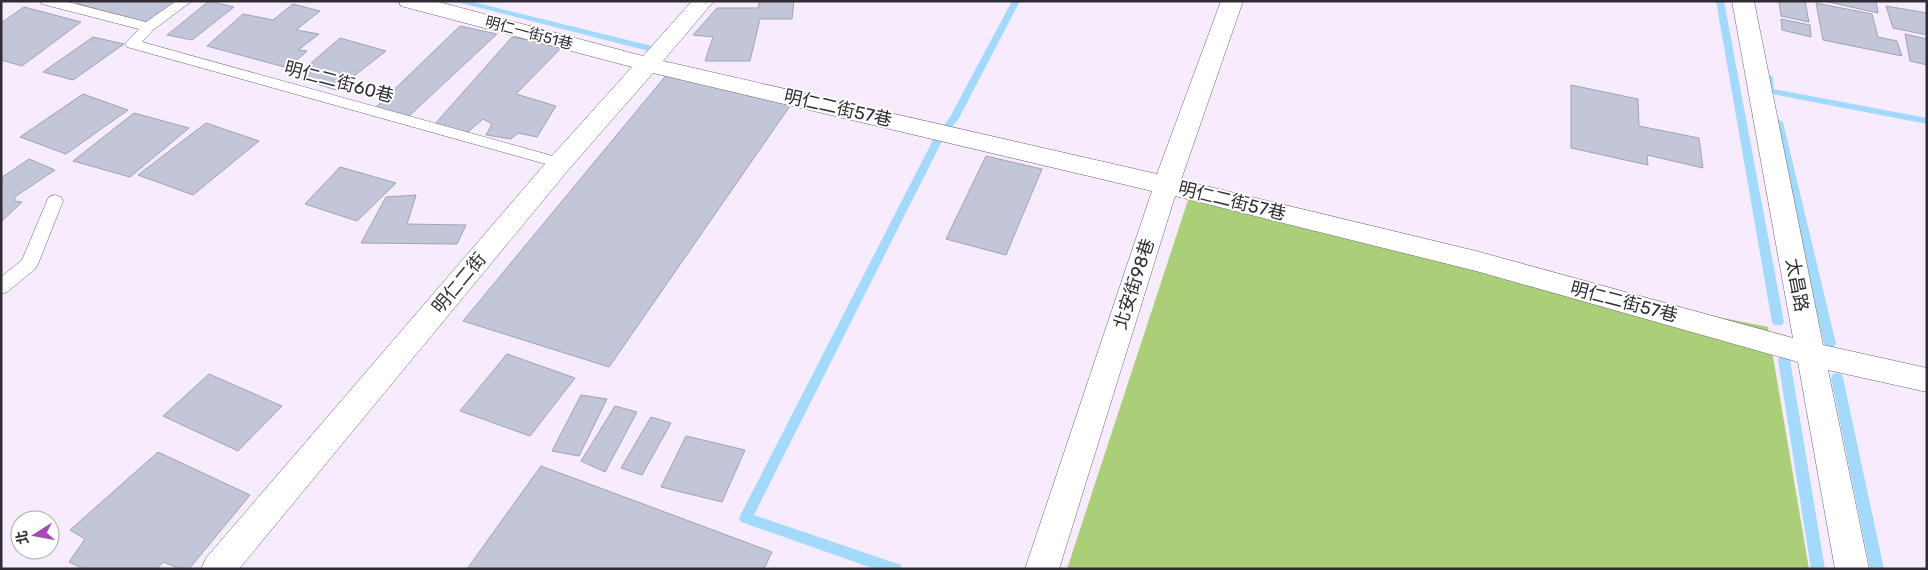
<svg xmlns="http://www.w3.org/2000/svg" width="1928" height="570" font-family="Rubik,'Noto Sans TC',sans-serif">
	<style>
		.forest { fill: #aacf78 }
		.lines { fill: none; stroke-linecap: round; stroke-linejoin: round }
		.stream { fill: #a3dafb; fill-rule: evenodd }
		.building { fill: #c3c5d8; stroke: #a1a3b5 }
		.service-casing { stroke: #6d6373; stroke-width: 1 }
		.minor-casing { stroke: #6d6373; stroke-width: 1 }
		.service { fill: #fff; fill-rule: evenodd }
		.minor { fill: #fff; fill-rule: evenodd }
		.labels { text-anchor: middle; stroke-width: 4; stroke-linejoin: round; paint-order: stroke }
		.far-street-label { font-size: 15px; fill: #312c33; stroke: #fff }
		.street-label { font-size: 18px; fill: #312c33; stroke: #fff }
	</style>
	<rect width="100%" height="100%" fill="#f7ecfd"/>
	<!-- forest -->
	<path class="forest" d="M1190 194 1500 273 1768 327 1809 569H1067Z"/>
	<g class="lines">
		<!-- stream -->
		<g class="stream">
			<path d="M453 1H469L664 49 669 52 664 55Z"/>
			<path d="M1012 1H1020L959 118 943 139 754 515 895 563 900 564 902 569H875L741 522 739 518 741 514 934 138 950 117Z"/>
			<path d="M1716 1H1724L1784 322 1782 325H1774L1772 322Z"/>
			<path d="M1768 74 1773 77 1774 89 1927 118V124L1767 93 1763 77Z"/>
			<path d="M1778 119 1783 122 1836 344 1834 347H1826L1824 344 1773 122Z"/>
			<path d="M1784 355 1788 357 1790 360 1825 569H1811L1778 360 1780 357Z"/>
			<path d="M1837 373 1841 374 1843 378 1884 569H1870L1831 378 1833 374Z"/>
		</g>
	</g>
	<!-- building -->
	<g class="building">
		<path d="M77 1H181L148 24 76 3Z"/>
		<path d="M209 1 234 7 192 40 167 35Z"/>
		<path d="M760 1H794L792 19H760L750 61H705L713 37 693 35 717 8H758Z"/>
		<path d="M1779 1H1805L1809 22 1781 16Z"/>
		<path d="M1824 1H1876L1878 13Z"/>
		<path d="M1816 3 1872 14 1878 37 1897 41 1902 56 1823 40Z"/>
		<path d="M293 4 320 11 296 30 319 34 298 50 307 51 288 68 207 46 243 14 273 20Z"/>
		<path d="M1886 6 1927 13V35L1893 28Z"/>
		<path d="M24 7 81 22 22 66 1 60V23Z"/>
		<path d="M1781 19 1810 25 1811 37 1782 30Z"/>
		<path d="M460 26 497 34 409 116 375 108Z"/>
		<path d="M1905 34 1927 39V65L1910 61Z"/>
		<path d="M93 37 124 44 73 80 43 72Z"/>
		<path d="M512 37 563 46 516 94 556 106 537 137 518 133 511 139 486 135 492 124 483 119 468 132 434 125Z"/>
		<path d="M340 38 386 51 336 90 295 77Z"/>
		<path d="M668 73 792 103 609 367 463 321Z"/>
		<path d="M1571 85 1638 99 1639 126 1699 138 1703 168 1647 155 1648 165 1571 148Z"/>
		<path d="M83 94 128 110 66 154 20 137Z"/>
		<path d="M134 113 189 128 130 177 73 161Z"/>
		<path d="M206 123 259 141 193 195 138 175Z"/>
		<path d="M986 156 1042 169 1006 255 946 239Z"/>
		<path d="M29 159 55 170 16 196 14 201 22 202 1 222V178Z"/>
		<path d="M340 167 396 183 357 221 305 204Z"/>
		<path d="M416 195 407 224 466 225 457 244 361 243 386 197Z"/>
		<path d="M507 354 575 378 530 436 460 411Z"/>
		<path d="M209 374 282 406 238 451 163 416Z"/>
		<path d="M581 395 607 399 579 456 552 451Z"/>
		<path d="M615 406 637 412 605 472 581 461Z"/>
		<path d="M651 417 671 423 642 475 621 468Z"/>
		<path d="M686 436 745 450 722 502 661 487Z"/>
		<path d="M158 452 250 495 189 569H181L163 562 157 569H84L69 562 85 539 70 530Z"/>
		<path d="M541 466 595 486 772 552 764 569H467Z"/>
	</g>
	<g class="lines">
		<!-- service casing -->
		<g class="service-casing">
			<g id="service">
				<path d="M40 1H64L146 22 176 1H192L153 30 142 42 560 158 566 159 568 163 566 167 560 168 127 47 125 44 139 29 42 4Z"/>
				<path d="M55 195 61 197 63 201 38 264 35 269 7 292 1 294V277L22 260 47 201 49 197Z"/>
			</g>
		</g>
		<!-- minor casing -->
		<g class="minor-casing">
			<path id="minor" d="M399 1H435L643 56 692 1H714L663 61 1157 174 1221 1H1243L1181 180 1476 251 1793 338 1732 1H1754L1823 345 1927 368V392L1828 370 1869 569H1835L1798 362 1476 271 1175 196 1059 569H1025L1152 191 653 73 569 169 239 569H201L206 558 551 157 632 67 401 6Z"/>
		</g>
		<!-- service -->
		<use href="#service" class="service"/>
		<!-- minor -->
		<use href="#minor" class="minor"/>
	</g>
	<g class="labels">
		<!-- far-street labels -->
		<g class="far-street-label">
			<text transform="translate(529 33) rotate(15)" y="5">明仁一街51巷</text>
		</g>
		<!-- street labels -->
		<g class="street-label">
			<text transform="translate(339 82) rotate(15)" y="6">明仁二街60巷</text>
			<text transform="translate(838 108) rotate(13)" y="6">明仁二街57巷</text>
			<text transform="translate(1232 201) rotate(14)" y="6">明仁二街57巷</text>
			<text transform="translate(459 283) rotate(-50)" y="6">明仁二街</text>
			<text transform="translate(1134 284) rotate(-72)" y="6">北安街98巷</text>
			<text transform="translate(1797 285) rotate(79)" y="6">太昌路</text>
			<text transform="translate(1624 302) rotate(15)" y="6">明仁二街57巷</text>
		</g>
	</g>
	<!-- border -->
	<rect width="1928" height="570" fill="none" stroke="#312c33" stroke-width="5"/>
	<!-- north arrow -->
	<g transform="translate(35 535) rotate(259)"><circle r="24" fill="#ffffff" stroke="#adabad"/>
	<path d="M0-4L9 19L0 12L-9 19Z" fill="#a64bb6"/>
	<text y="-8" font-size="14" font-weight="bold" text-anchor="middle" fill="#312c33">北</text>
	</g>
</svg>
